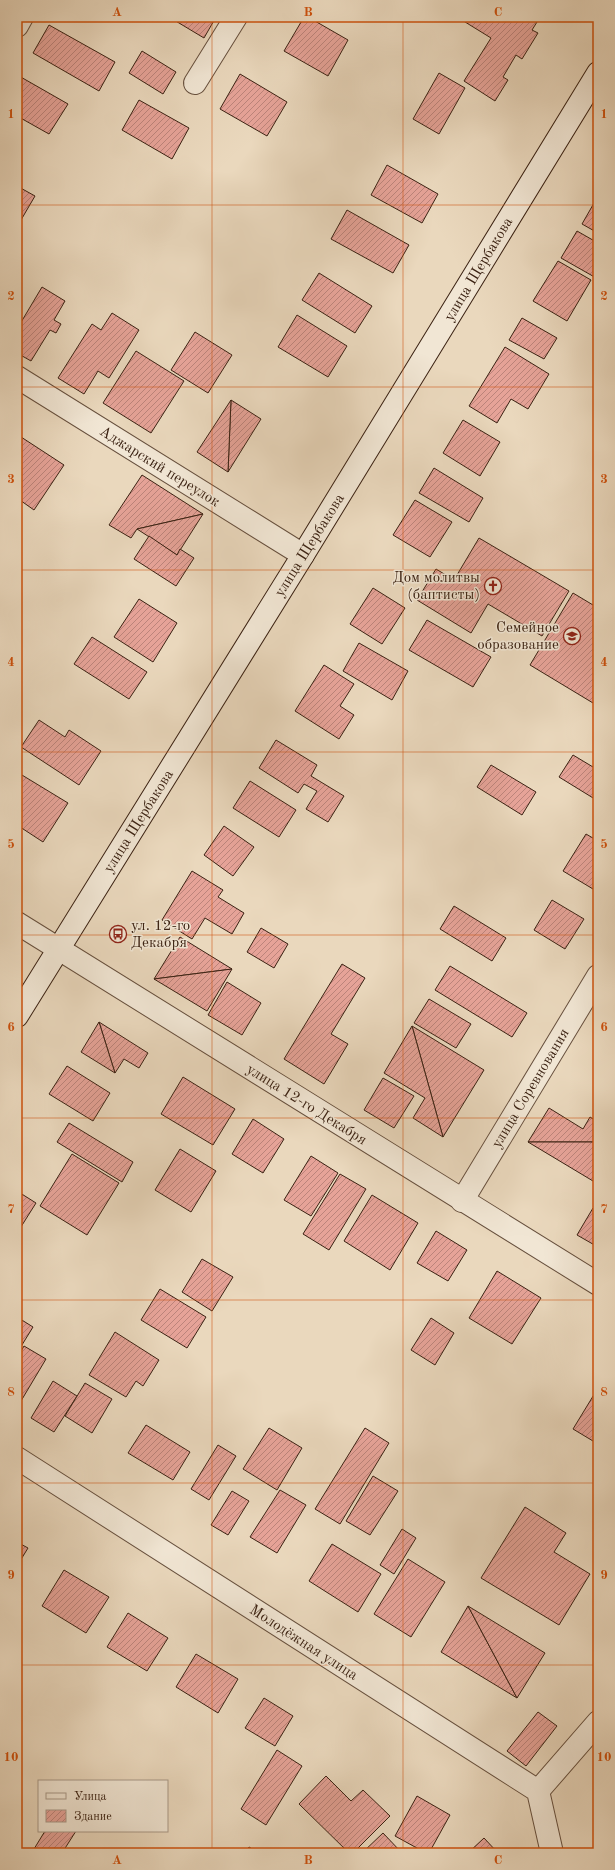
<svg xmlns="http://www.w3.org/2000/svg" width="615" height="1870" font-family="'Old Standard TT',serif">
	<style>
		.building { fill: url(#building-hatch); stroke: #3b2213 }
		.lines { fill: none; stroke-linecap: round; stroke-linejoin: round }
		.street-casing { stroke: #67503e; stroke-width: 24 }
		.secondary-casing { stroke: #3b2213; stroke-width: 24 }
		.street { stroke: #f1e6d4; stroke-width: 22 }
		.secondary { stroke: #f1e6d4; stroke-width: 22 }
		.grid { fill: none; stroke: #ce510d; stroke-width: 1; stroke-opacity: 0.55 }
		.labels { text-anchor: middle; stroke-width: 3; stroke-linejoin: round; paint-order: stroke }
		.street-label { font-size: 15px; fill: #3b2213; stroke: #f1e6d4 }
		.poi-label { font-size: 15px; fill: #3b2213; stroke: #f1e6d4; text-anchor: end }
		.neatline { fill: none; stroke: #ce510d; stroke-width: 1.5 }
		.grid-label { font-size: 13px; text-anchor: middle; font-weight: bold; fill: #ce510d }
	</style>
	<defs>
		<pattern id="building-hatch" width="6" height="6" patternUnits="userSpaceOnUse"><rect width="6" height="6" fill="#e6a398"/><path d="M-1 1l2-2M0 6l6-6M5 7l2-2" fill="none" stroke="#bc847b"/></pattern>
	</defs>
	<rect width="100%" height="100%" fill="#ead8bd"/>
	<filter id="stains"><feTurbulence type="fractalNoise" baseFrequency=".005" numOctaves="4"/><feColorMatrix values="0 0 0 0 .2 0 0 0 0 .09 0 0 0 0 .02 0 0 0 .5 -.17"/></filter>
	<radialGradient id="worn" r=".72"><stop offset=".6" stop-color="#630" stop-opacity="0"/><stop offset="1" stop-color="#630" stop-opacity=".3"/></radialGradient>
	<!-- building -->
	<g class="building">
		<path d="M169 17H216L204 38Z"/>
		<path d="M304 17H308L348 40 328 76 284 51Z"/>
		<path d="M457 17H530L537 22 532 30 538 33 522 59 516 55 503 77 508 80 495 101 464 81 491 38Z"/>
		<path d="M49 25 115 62 99 91 33 53Z"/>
		<path d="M142 51 176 72 163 94 129 73Z"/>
		<path d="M439 73 465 88 439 134 413 119Z"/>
		<path d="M240 74 287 102 267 136 220 109Z"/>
		<path d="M19 76 68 104 49 134 17 116V79Z"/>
		<path d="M139 100 189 128 172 159 122 130Z"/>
		<path d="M387 165 438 194 422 223 371 195Z"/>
		<path d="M17 186 35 196 21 220 17 217Z"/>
		<path d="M598 196V233L582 224Z"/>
		<path d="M347 210 409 245 393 273 331 239Z"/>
		<path d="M577 231 598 243V279L561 258Z"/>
		<path d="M558 261 591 280 567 321 533 301Z"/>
		<path d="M319 273 372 306 355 333 302 300Z"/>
		<path d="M42 287 65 301 54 320 61 324 56 333 50 330 31 361 17 353V329Z"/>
		<path d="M112 313 139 330 109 378 98 371 84 394 58 378 92 324 101 330Z"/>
		<path d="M297 315 347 346 328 377 278 347Z"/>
		<path d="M522 318 557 338 544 359 509 340Z"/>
		<path d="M195 332 232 355 208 393 171 370Z"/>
		<path d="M505 347 549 374 528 409 511 399 497 423 469 406Z"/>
		<path d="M136 351 184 381 151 433 103 403Z"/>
		<path d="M231 400 261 419 228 472Z"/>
		<path d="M231 400 228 472 197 452Z"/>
		<path d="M463 420 500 442 480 476 443 453Z"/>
		<path d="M18 435 64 465 34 510 17 498Z"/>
		<path d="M434 468 483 498 469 522 419 493Z"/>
		<path d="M142 475 203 514 137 529 131 538 109 525Z"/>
		<path d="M415 500 452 522 430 557 393 535Z"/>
		<path d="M203 514 177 555 137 529Z"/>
		<path d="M149 536 177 555 180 549 194 558 176 586 134 559Z"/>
		<path d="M479 538 569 591 542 636 488 604 471 633 417 600 436 569 454 580Z"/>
		<path d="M373 588 405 608 382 644 350 624Z"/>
		<path d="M573 593 598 608V706L530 665Z"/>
		<path d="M139 599 177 623 153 662 114 637Z"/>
		<path d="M427 620 491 657 473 687 409 650Z"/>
		<path d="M92 637 147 672 129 699 74 664Z"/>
		<path d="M359 643 408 671 392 700 343 671Z"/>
		<path d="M324 665 354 684 340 706 354 715 339 739 295 711Z"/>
		<path d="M39 720 65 737 69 730 101 751 79 785 21 747Z"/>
		<path d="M276 740 317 765 311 776 344 796 328 822 306 809 317 791 304 784 298 793 259 768Z"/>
		<path d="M573 755 598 770V801L559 777Z"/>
		<path d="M491 765 536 792 522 815 477 787Z"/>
		<path d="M17 772 68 803 43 842 17 825Z"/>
		<path d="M250 781 296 810 279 837 233 808Z"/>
		<path d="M224 826 254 847 233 876 204 855Z"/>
		<path d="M586 834 598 841V892L563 871Z"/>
		<path d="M192 871 223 890 218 897 244 913 232 934 205 918 192 939 162 920Z"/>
		<path d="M552 900 584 919 565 949 534 930Z"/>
		<path d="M454 906 506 938 492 961 440 929Z"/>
		<path d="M261 928 288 944 274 968 247 952Z"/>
		<path d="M180 937 232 969 154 979Z"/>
		<path d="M342 964 365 978 331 1034 348 1044 324 1084 284 1059Z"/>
		<path d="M450 966 527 1013 512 1037 435 990Z"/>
		<path d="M232 969 207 1011 154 979Z"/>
		<path d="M227 982 261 1003 242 1035 208 1015Z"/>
		<path d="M429 999 471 1024 456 1048 414 1023Z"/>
		<path d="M99 1022 148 1053 139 1068 124 1059 115 1073Z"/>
		<path d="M99 1022 115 1073 81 1052Z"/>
		<path d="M412 1026 484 1070 443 1137Z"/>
		<path d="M412 1026 443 1137 413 1118 425 1098 384 1073Z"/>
		<path d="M67 1066 110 1093 93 1121 49 1094Z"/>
		<path d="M183 1077 235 1109 213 1145 161 1114Z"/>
		<path d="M383 1078 414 1096 394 1128 364 1110Z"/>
		<path d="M549 1108 583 1129 590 1117 598 1122V1142H528Z"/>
		<path d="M253 1119 284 1139 263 1173 232 1154Z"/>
		<path d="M69 1123 133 1162 122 1182 57 1142Z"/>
		<path d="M528 1142H598V1184Z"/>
		<path d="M180 1149 216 1171 191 1212 155 1190Z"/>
		<path d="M72 1154 119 1183 87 1235 40 1206Z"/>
		<path d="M311 1156 338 1173 311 1216 284 1200Z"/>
		<path d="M340 1174 366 1189 329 1250 303 1234Z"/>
		<path d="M17 1191 36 1203 19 1230 17 1229Z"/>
		<path d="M372 1195 418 1223 390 1270 344 1241Z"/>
		<path d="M593 1208 598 1211V1247L577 1235Z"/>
		<path d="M436 1231 467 1250 448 1281 417 1263Z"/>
		<path d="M202 1259 233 1277 212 1311 182 1292Z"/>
		<path d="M497 1271 541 1298 512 1344 469 1318Z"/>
		<path d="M160 1289 206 1317 187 1348 141 1320Z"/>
		<path d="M17 1317 33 1327 17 1353Z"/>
		<path d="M431 1318 454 1333 435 1365 411 1350Z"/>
		<path d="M115 1332 159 1360 143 1386 136 1381 126 1397 89 1375Z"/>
		<path d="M24 1346 46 1359 21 1401 17 1399V1358Z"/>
		<path d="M53 1381 77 1396 54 1432 31 1418Z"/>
		<path d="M85 1383 112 1399 92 1433 65 1416Z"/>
		<path d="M598 1388V1444L573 1429Z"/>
		<path d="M146 1425 190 1452 173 1480 128 1453Z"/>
		<path d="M269 1428 302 1448 277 1490 243 1469Z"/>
		<path d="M365 1428 389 1443 340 1524 315 1509Z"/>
		<path d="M218 1445 236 1456 209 1500 191 1489Z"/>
		<path d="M373 1476 398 1491 370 1535 346 1521Z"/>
		<path d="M280 1490 306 1505 277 1553 250 1537Z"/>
		<path d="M232 1491 249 1501 228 1535 211 1525Z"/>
		<path d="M525 1507 566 1533 554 1552 590 1574 559 1625 481 1578Z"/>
		<path d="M402 1529 416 1538 394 1574 380 1565Z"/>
		<path d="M17 1542 28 1548 17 1566Z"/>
		<path d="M332 1544 381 1574 358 1612 309 1581Z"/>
		<path d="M408 1559 445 1582 411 1637 374 1614Z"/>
		<path d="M64 1570 109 1597 86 1633 42 1606Z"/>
		<path d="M468 1606 517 1698 441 1652Z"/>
		<path d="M468 1606 545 1653 517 1698Z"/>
		<path d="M128 1613 168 1638 147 1671 107 1647Z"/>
		<path d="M196 1654 238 1679 218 1713 176 1687Z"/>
		<path d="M264 1698 293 1716 275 1746 245 1728Z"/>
		<path d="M538 1712 557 1726 526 1766 507 1751Z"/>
		<path d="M277 1750 302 1766 266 1825 241 1809Z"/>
		<path d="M326 1776 351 1801 363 1790 390 1816 353 1853H349L299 1804Z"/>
		<path d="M417 1796 450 1815 429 1853H426L395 1836Z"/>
		<path d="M45 1831H76L62 1853H41L34 1849Z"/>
		<path d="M383 1833 402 1853H362Z"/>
		<path d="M484 1838 498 1853H468Z"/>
		<path d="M249 1847 259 1853H245Z"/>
	</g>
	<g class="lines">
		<!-- street casing -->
		<g class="street-casing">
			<g id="street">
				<path d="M17 26 22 17"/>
				<path d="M195 83 236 17"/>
				<path d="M17 377 303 555"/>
				<path d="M17 923 598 1284"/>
				<path d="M462 1201 598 976"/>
				<path d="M17 1458 538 1791 552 1853"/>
				<path d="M538 1791 598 1722"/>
			</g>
		</g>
		<!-- secondary casing -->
		<g class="secondary-casing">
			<path id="secondary" d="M17 1016 303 555 598 73"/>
		</g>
		<!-- street -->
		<use href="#street" class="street"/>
		<!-- secondary -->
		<use href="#secondary" class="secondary"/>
	</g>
	<!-- grid -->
	<path class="grid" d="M212 17V1853M403 17V1853M17 205H598M17 387H598M17 570H598M17 752H598M17 935H598M17 1118H598M17 1300H598M17 1483H598M17 1665H598"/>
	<!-- icons -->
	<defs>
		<g id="church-ring" transform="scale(0.9)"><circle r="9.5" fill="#f1e6d4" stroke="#8f2418" stroke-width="1.5"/><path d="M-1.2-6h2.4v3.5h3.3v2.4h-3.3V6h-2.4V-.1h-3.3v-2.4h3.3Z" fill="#8f2418"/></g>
		<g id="school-ring" transform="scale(0.9)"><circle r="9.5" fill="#f1e6d4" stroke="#8f2418" stroke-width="1.5"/><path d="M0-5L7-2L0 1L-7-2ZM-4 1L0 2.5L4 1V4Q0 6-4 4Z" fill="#8f2418"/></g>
		<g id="bus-ring" transform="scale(0.9)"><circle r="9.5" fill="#f1e6d4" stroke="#8f2418" stroke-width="1.5"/><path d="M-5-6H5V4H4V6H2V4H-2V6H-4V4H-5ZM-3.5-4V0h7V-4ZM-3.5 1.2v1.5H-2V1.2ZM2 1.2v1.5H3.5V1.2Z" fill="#8f2418"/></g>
	</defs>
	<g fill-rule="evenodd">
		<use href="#church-ring" x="493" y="586"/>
		<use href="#school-ring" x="572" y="636"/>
		<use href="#bus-ring" x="118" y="934"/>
	</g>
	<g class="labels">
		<!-- street labels -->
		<g class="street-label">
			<text transform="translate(478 269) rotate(-59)" y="5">улица Щербакова</text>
			<text transform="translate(160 466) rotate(32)" y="5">Аджарский переулок</text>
			<text transform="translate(309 545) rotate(-58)" y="5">улица Щербакова</text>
			<text transform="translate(138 821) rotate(-58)" y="5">улица Щербакова</text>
			<text transform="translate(530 1088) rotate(-59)" y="5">улица Соревнования</text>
			<text transform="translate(307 1104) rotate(32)" y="5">улица 12-го Декабря</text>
			<text transform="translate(304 1642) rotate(33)" y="5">Молодёжная улица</text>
		</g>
		<!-- poi labels -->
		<g class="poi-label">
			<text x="480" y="582">Дом молитвы<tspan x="480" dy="17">(баптисты)</tspan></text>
			<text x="559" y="632">Семейное<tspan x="559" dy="17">образование</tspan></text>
			<text x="131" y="930" text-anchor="start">ул. 12-го<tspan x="131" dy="17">Декабря</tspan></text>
		</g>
	</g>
	<!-- margin -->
	<rect width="615" height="1870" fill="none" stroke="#ead8bd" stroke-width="44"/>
	<!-- legend -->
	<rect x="38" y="1780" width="130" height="52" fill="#f1e6d4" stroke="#a89887"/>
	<rect x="46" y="1793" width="20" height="6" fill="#f1e6d4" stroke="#a89887"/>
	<text x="74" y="1800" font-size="12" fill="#3b2213">Улица</text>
	<rect x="46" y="1810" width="20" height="12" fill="url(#building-hatch)" stroke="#a89887"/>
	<text x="74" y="1820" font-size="12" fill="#3b2213">Здание</text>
	<rect x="22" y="22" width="571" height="1826" class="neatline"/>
	<g class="grid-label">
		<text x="117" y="16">A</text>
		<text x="308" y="16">B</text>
		<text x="498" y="16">C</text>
		<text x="11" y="118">1</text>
		<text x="604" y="118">1</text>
		<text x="11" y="300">2</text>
		<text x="604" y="300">2</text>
		<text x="11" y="483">3</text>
		<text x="604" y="483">3</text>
		<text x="11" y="666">4</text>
		<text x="604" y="666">4</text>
		<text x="11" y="848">5</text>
		<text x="604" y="848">5</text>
		<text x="11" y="1031">6</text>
		<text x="604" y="1031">6</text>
		<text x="11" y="1213">7</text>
		<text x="604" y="1213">7</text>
		<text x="11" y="1396">8</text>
		<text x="604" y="1396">8</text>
		<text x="11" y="1579">9</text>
		<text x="604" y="1579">9</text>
		<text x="11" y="1761">10</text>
		<text x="604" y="1761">10</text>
		<text x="117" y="1864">A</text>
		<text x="308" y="1864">B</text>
		<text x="498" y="1864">C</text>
	</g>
	<rect width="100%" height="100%" filter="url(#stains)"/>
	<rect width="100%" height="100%" fill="url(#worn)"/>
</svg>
